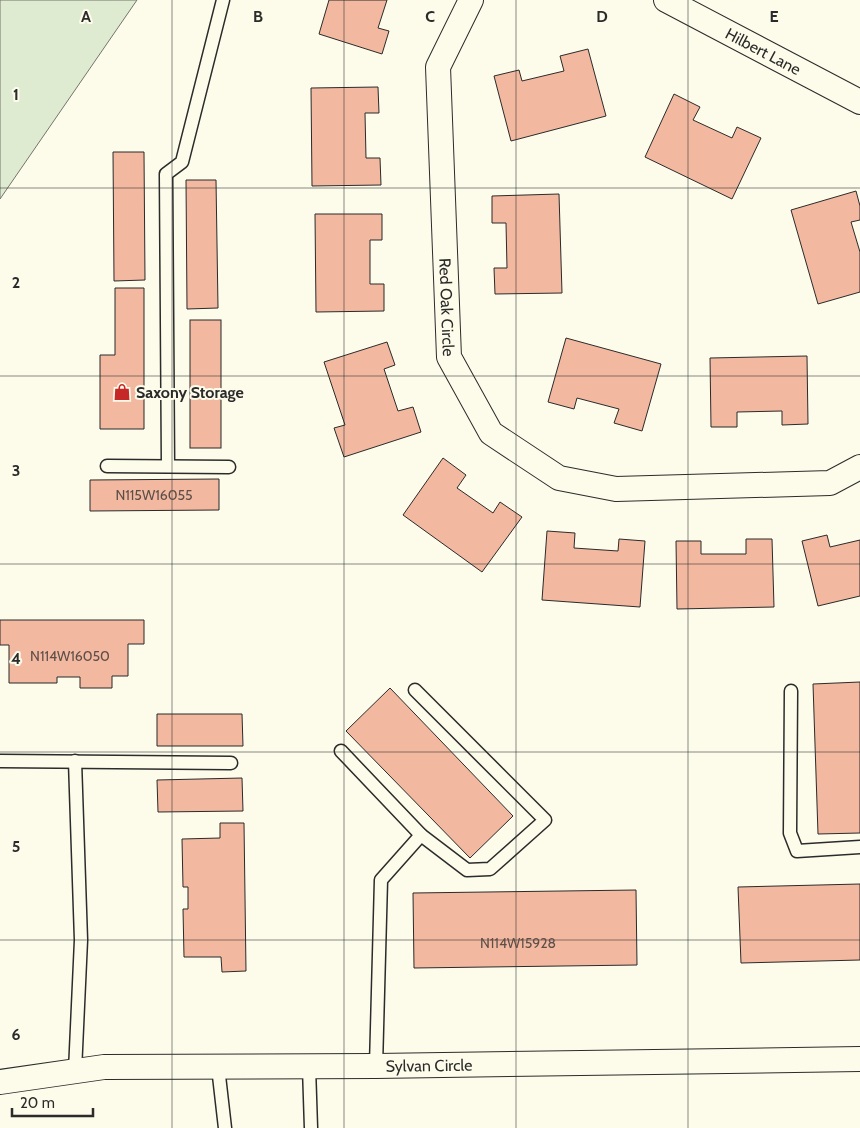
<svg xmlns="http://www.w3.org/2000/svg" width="860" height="1128" font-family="Cabin,sans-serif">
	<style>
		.green { fill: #deebd1; stroke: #74746e }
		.building { fill: #f2b8a0; stroke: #2b2b2b }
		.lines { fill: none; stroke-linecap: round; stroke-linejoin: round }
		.lane-casing { stroke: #2b2b2b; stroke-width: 15 }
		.street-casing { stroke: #2b2b2b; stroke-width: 26 }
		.lane { stroke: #fdfbea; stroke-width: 12 }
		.street { stroke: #fdfbea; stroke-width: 24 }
		.grid { fill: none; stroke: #2b2b2b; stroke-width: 1; stroke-opacity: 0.55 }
		.labels { text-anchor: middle; stroke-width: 4; stroke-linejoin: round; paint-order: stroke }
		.number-label { font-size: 14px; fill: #5d4e48 }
		.street-label { font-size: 16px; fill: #2b2b2b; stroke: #fdfbea }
		.poi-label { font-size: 16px; font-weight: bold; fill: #2b2b2b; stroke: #fdfbea; text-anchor: start }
		.grid-label { font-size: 16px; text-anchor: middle; font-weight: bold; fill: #2b2b2b; stroke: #fdfbea; stroke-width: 4; stroke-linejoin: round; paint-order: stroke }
	</style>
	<rect width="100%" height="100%" fill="#fdfbea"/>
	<!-- green -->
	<path class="green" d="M0 0H137L0 199Z"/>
	<!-- building -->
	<g class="building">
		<path d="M329 0H387L378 28 389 31 382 54 319 34Z"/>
		<path d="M588 49 606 116 511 141 494 76 519 70 522 81 564 71 560 56Z"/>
		<path d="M378 87 379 113H365L366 158H380L381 185 312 186 311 88Z"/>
		<path d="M674 94 700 107 693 120 732 138 737 127 761 138 732 199 645 157Z"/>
		<path d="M113 152H144L145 280 114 281Z"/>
		<path d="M186 180H216L218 308 187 309Z"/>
		<path d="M856 191 860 206V220L851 222 860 252V292L818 304 791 210Z"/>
		<path d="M559 194 562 293 495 294 494 268H507L506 223H492V196Z"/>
		<path d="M315 214H382V240H370V284H384V311L316 312Z"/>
		<path d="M115 288H144V429H100V355H115Z"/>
		<rect x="190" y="320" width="31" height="128"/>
		<path d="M566 338 661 364 642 431 614 423 619 409 577 398 574 409 548 402Z"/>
		<path d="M387 342 395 365 384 369 398 411 413 407 421 432 344 457 334 428 345 425 324 362Z"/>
		<path d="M807 356 808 424 782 425V411L737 412V427H711L710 358Z"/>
		<path d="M443 458 466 475 457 488 493 513 500 502 522 517 482 572 403 515Z"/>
		<path d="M219 479V510L90 511V480Z"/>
		<path d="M547 531 575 533 574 548 618 551 619 539 645 541 640 607 542 600Z"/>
		<path d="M827 535 830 547 860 540V596L818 606 802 541Z"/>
		<path d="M746 539H772L774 607 677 609 676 541H701V554H746Z"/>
		<path d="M0 620H144V644H128V676H112V688H80V677H57V683H9V645H0Z"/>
		<path d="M860 682V833L818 834 813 684Z"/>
		<path d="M390 688 513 816 470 858 346 731Z"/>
		<path d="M157 714H242L243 746H157Z"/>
		<path d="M242 778 243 811 158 812 157 780Z"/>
		<path d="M220 823H244L246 971 222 972 221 957H184L183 909H188V887H183L182 839 220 838Z"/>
		<path d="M860 884V960L741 963 738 887Z"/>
		<path d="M636 890 637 965 414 968 413 893Z"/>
	</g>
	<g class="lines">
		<!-- lane casing -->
		<g class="lane-casing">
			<g id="lane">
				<path d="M107 466 229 467"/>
				<path d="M168 466 166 174 182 162 223 0"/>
				<path d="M791 691 790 833 797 851 860 847"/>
				<path d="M341 751 421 835"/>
				<path d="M0 761 231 763"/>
				<path d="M75 761 81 940 75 1071"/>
				<path d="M376 1066 381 880 421 835 467 870 490 869 545 820 415 690"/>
				<path d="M218 1067 225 1128"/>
				<path d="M309 1067 311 1128"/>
			</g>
		</g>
		<!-- street casing -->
		<g class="street-casing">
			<g id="street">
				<path id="s1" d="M471 0 438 67 449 357 491 433 559 478 616 489 830 483 860 467"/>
				<path id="s2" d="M666 0 860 102"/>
				<path id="s3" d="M0 1082 104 1067 376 1066 860 1059"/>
			</g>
		</g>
		<!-- lane -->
		<use href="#lane" class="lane"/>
		<!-- street -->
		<use href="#street" class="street"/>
	</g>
	<!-- grid -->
	<path class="grid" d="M172 0V1128M344 0V1128M516 0V1128M688 0V1128M0 188H860M0 376H860M0 564H860M0 752H860M0 940H860"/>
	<!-- icons -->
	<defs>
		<g id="shop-bare" transform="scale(1.35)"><path d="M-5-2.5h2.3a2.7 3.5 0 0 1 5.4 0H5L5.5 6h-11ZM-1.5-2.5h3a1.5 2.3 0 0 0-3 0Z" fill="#c62828" stroke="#fdfbea" stroke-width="2.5" paint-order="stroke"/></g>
	</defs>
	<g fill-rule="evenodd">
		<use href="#shop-bare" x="122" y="392"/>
	</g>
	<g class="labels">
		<!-- number labels -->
		<g class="number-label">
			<text x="154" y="500">N115W16055</text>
			<text x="70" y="661">N114W16050</text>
			<text x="518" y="948">N114W15928</text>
		</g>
		<!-- street labels -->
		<g class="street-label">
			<text dy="6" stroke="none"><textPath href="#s2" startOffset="110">Hilbert Lane</textPath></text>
			<text dy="6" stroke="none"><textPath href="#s1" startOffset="315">Red Oak Circle</textPath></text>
			<text dy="6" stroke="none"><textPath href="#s3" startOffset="430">Sylvan Circle</textPath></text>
		</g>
		<!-- poi labels -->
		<g class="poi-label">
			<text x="136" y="398">Saxony Storage</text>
		</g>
	</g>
	<g class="grid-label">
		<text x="86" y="22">A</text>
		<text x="258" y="22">B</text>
		<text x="430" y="22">C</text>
		<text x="602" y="22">D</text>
		<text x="774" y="22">E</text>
		<text x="16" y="100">1</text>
		<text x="16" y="288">2</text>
		<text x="16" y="476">3</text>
		<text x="16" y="664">4</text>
		<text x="16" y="852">5</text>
		<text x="16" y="1040">6</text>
	</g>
	<!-- scale -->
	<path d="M12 1108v8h81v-8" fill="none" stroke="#2b2b2b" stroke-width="2.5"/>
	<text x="20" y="1108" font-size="15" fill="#2b2b2b" stroke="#fdfbea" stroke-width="4" paint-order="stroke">20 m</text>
</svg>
